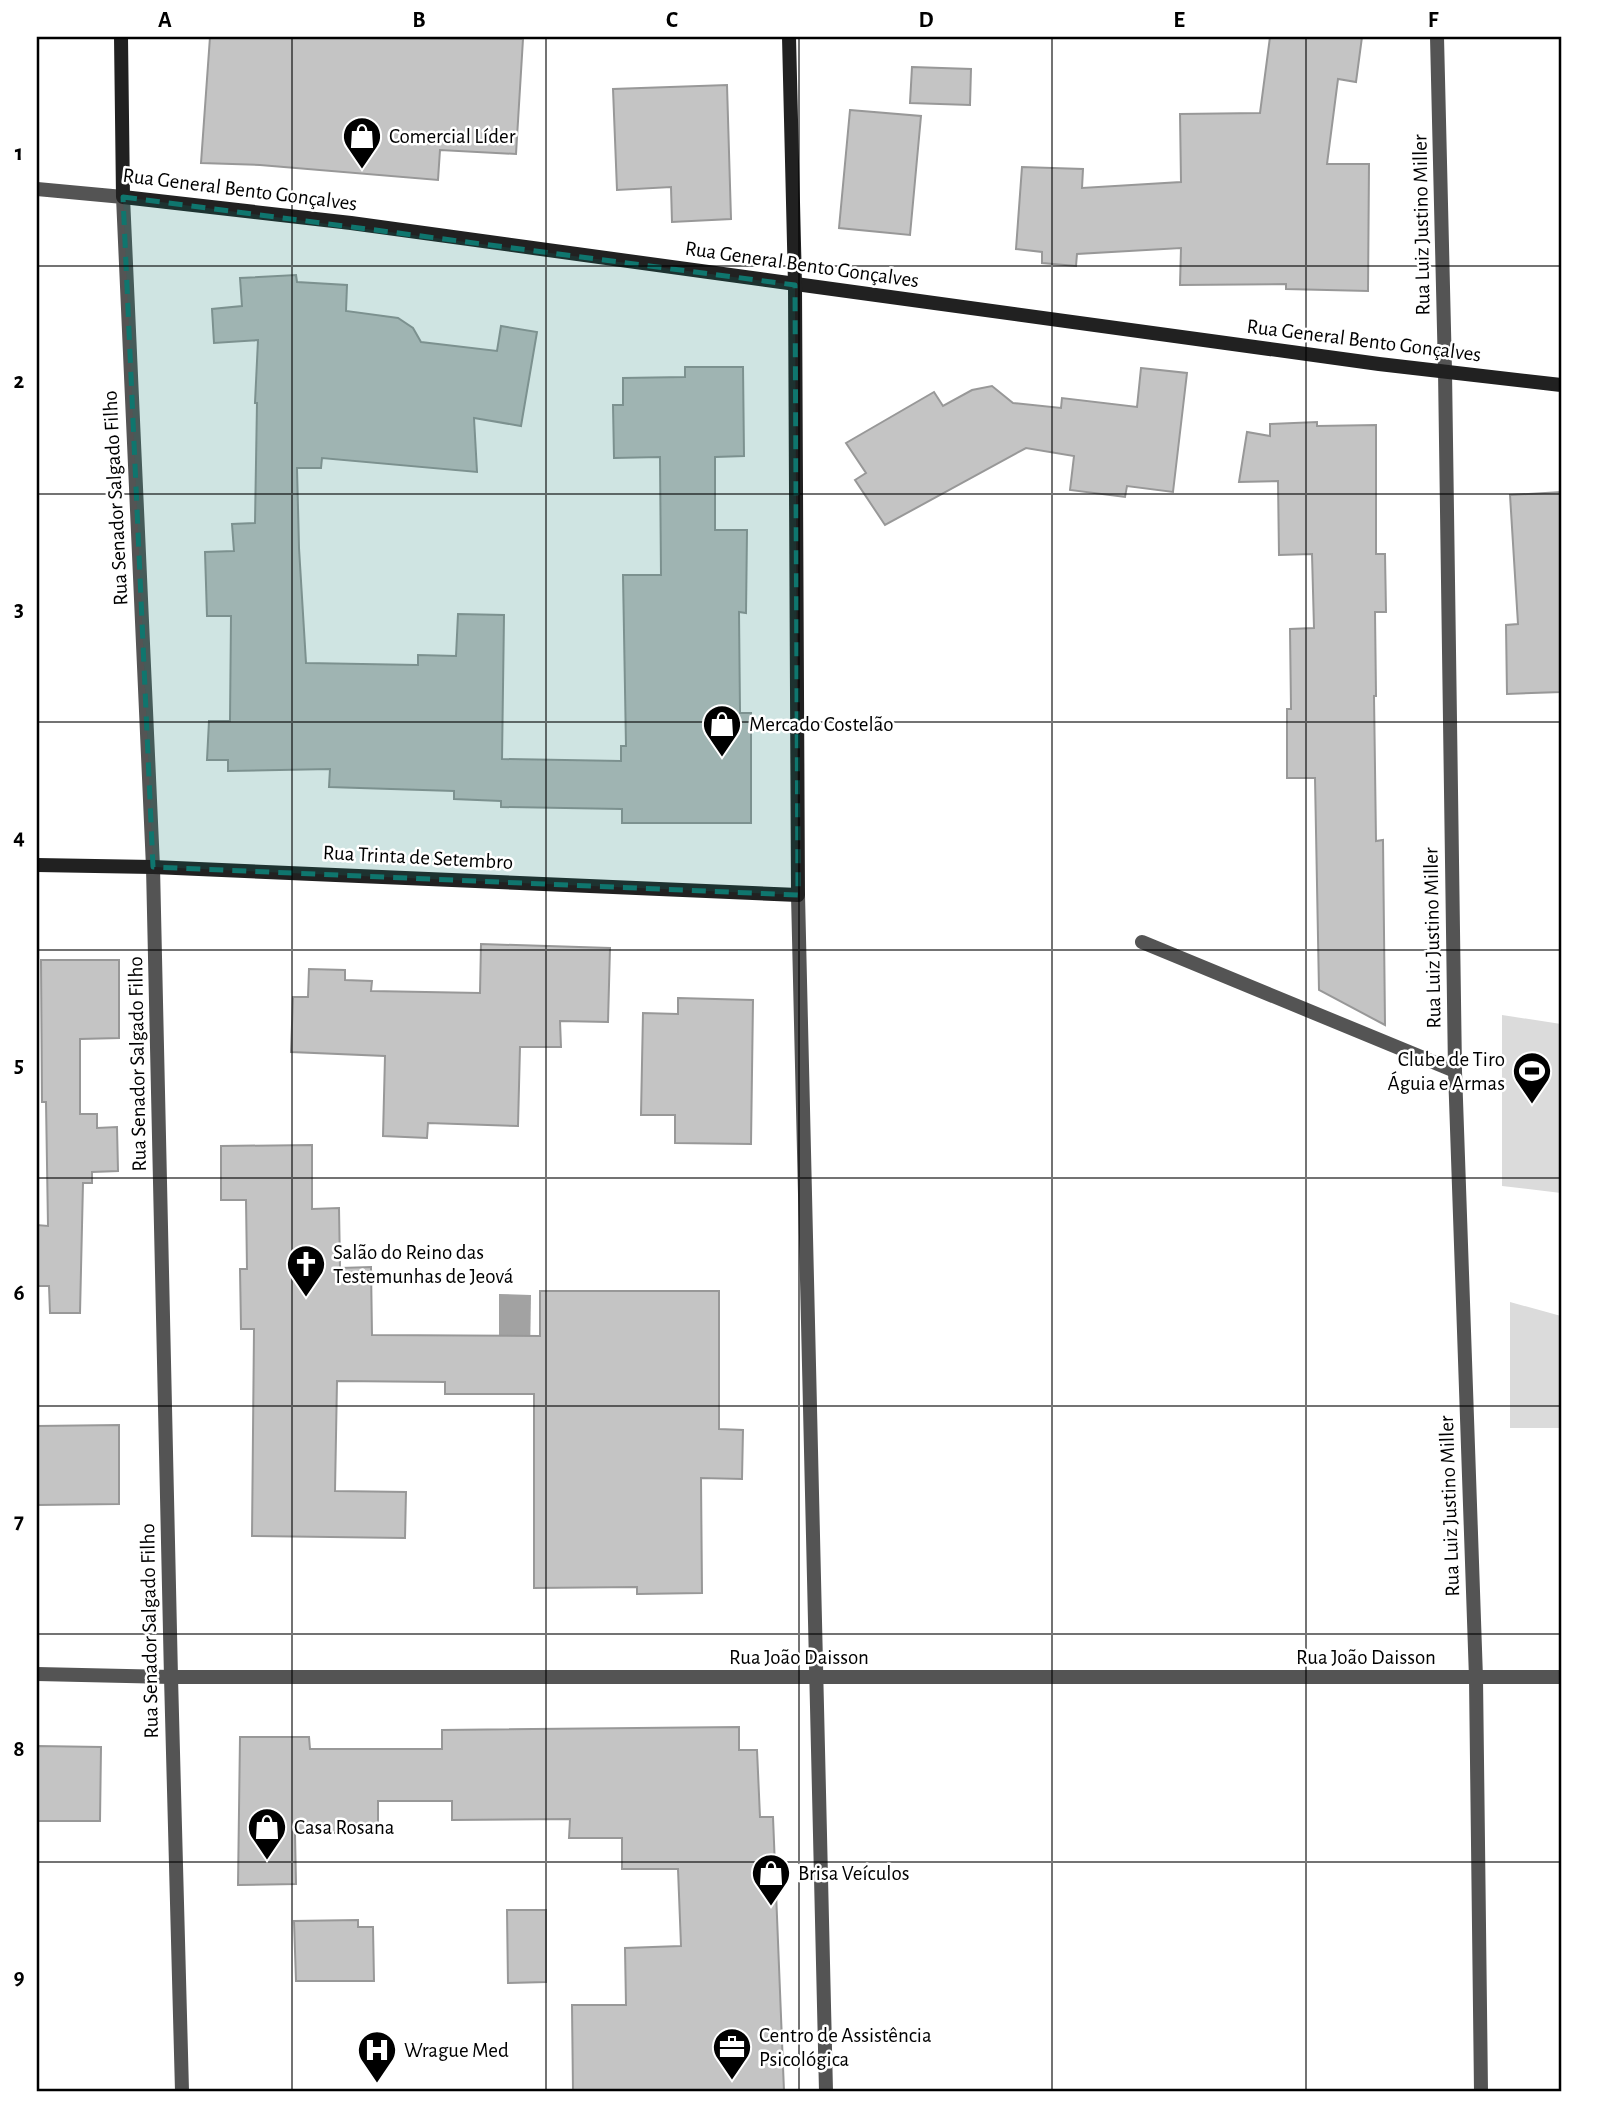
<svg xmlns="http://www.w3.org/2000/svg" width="1598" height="2128" font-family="'Alegreya Sans',sans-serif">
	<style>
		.green { fill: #dbdbdb }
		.water { fill: #a2a2a2 }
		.building { fill: #c4c4c4; stroke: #989898; stroke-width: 2 }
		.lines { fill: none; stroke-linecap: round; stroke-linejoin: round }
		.minor { stroke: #545454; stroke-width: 14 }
		.tertiary { stroke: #545454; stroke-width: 14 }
		.secondary { stroke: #212121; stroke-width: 14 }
		.marked { fill: #0f766e; fill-opacity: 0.2; stroke: #0f766e; stroke-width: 5; stroke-dasharray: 14 9; stroke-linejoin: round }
		.grid { fill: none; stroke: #000; stroke-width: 2; stroke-opacity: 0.55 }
		.labels { text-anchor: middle; stroke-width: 5; stroke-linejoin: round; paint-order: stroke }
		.poi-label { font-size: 21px; fill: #000; stroke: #fff; text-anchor: start }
		.street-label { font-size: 21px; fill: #000; stroke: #fff }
		.neatline { fill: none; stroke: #000; stroke-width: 2.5 }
		.grid-label { font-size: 23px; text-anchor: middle; font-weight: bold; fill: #000 }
	</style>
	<rect width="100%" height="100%" fill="#fff"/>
	<!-- green -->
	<g class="green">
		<path d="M1502 1015 1561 1024V1193L1502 1186Z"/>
		<path d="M1510 1302 1561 1316V1428H1510Z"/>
	</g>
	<!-- water -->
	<path class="water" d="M499 1294 531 1295 530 1355 499 1354Z"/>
	<!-- building -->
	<g class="building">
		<path d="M210 37 523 39 516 154 440 150 438 180 260 165 201 163Z"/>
		<path d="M1270 37H1362L1356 82 1338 79 1327 164H1369L1368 291 1286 289V284L1180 285 1181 248 1077 254 1076 266 1042 263V252L1016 249 1022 167 1083 169 1082 188 1181 182 1180 114 1260 113Z"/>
		<path d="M912 67 971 69 970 105 910 103Z"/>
		<path d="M727 85 731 219 672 222 671 187 617 190 613 89Z"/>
		<path d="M850 110 921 116 910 235 839 228Z"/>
		<path d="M296 275 297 282 347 285 346 311 398 318 413 328 421 342 497 351 501 326 537 332 521 426 474 418 477 472 322 458 321 468H297L299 548 306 663 418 665V655L456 656 458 614 504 615 502 759 621 761V746H626L623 575H661L660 457 614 458 613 405H623V378L685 377V367H743L744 456 715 457V530H747L746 613 739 612 740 713H751V823H622V809L501 807V801L454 799V791L329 787 330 769 228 771V760H207L209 721H230L231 616H207L205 552 234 551 232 524 255 523 257 403H255L258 340 214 343 212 309 242 306 240 278Z"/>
		<path d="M1141 368 1187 373 1173 492 1127 486 1125 497 1070 490 1074 456 1026 448 885 525 855 480 866 473 846 443 934 392 943 406 972 390 992 386 1013 403 1061 408 1062 398 1137 407Z"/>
		<path d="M1317 422V426L1376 425V554H1385L1386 612H1375L1376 696H1374L1376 841 1383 840 1385 1025 1319 990 1315 778H1287V709H1291L1290 629 1314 628 1312 554 1279 555 1278 481 1239 482 1247 432 1270 436V424Z"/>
		<path d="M1561 492V692L1507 694 1506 625 1518 624 1510 495Z"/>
		<path d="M481 944 610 948 608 1022 560 1021 561 1047H520L518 1126 428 1123 427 1138 383 1136 385 1056 291 1052 293 997H308L309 969 345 970V980L372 981 371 991 480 993Z"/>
		<path d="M41 960H119V1038L80 1039V1114H97V1128L117 1127 118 1171 92 1172V1183H83L80 1313H50L49 1286H37V1225L48 1226 46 1102H42Z"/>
		<path d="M678 998 753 1000 751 1144 675 1143V1115H641L643 1013 678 1014Z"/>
		<path d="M312 1145V1209L339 1208 340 1268 371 1267 372 1335 540 1336V1291H719V1429L743 1430 742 1479 701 1478 702 1593 637 1594V1587L534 1588V1394H445V1382L337 1381 335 1491 406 1492 405 1538 252 1536 254 1329H241L240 1269H247L246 1200H221V1146Z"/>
		<path d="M119 1425V1504L37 1505V1426Z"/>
		<path d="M739 1727V1750H757L760 1817H773L784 2091H573L572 2005H626L625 1948 681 1946 678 1869H622V1838H569L570 1819 452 1820V1801H378V1833H295L296 1884 238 1885 240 1737H309L310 1749H442V1730Z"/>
		<path d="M37 1746 101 1747 100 1821H37Z"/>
		<path d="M507 1910H546V1982L508 1983Z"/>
		<path d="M358 1920V1927H373L374 1981H296L294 1921Z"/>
	</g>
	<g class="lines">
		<!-- minor -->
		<g class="minor">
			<path d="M1437 37 1445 371"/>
			<path d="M1142 942 1455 1071"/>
		</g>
		<!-- tertiary -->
		<g class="tertiary">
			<path d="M37 189 123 197 153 867 171 1677 182 2091"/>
			<path d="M1445 371 1455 1071 1476 1678 1481 2091"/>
			<path d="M798 895 826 2091"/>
			<path d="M37 1674 171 1677H1561"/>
		</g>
		<!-- secondary -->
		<g class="secondary">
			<path d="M121 37 123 197 351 223 1379 364 1561 385"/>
			<path d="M37 865 153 867 798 895 795 285 789 37"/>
		</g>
	</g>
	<!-- marked area -->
	<path class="marked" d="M123 197 795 285 798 895 153 867Z"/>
	<!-- grid -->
	<path class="grid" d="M292 37V2091M546 37V2091M799 37V2091M1052 37V2091M1306 37V2091M37 266H1561M37 494H1561M37 722H1561M37 950H1561M37 1178H1561M37 1406H1561M37 1634H1561M37 1862H1561"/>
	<!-- icons -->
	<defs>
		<g id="shop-pin" transform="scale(2.0125)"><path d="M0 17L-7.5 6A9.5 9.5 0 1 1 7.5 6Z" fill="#000" stroke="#fff"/><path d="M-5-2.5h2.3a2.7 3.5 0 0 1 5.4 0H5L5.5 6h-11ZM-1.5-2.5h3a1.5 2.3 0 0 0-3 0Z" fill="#fff"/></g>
		<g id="stadium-pin" transform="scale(2.0125)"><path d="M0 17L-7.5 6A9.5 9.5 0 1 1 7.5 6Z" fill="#000" stroke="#fff"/><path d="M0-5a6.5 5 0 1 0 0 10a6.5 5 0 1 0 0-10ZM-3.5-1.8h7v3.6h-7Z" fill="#fff"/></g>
		<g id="church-pin" transform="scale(2.0125)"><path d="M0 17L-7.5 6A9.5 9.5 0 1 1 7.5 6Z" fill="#000" stroke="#fff"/><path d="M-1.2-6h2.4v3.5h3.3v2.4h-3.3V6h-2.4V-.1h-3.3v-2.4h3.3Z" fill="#fff"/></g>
		<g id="office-pin" transform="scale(2.0125)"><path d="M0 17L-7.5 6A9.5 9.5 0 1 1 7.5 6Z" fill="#000" stroke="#fff"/><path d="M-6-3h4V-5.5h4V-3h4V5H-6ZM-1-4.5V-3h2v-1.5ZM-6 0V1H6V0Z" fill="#fff"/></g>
		<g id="hospital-pin" transform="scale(2.0125)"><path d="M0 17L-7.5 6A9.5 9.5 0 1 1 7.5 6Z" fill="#000" stroke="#fff"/><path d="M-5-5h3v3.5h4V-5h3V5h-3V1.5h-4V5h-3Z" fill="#fff"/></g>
	</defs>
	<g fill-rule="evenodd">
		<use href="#shop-pin" x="362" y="136"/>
		<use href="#shop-pin" x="722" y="724"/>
		<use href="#stadium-pin" x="1532" y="1071"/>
		<use href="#church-pin" x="306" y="1264"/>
		<use href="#shop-pin" x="267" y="1827"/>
		<use href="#shop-pin" x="771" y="1873"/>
		<use href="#office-pin" x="732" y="2047"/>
		<use href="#hospital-pin" x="377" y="2050"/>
	</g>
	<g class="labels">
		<!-- poi labels -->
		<g class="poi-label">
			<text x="389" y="143">Comercial Líder</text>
			<text x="749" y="731">Mercado Costelão</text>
			<text x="1505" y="1066" text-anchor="end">Clube de Tiro<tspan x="1505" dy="24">Águia e Armas</tspan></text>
			<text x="333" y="1259">Salão do Reino das<tspan x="333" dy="24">Testemunhas de Jeová</tspan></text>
			<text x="294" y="1834">Casa Rosana</text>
			<text x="798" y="1880">Brisa Veículos</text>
			<text x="759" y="2042">Centro de Assistência<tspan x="759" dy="24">Psicológica</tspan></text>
			<text x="404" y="2057">Wrague Med</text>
		</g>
		<!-- street labels -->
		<g class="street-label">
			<text transform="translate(240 189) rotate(7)" y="7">Rua General Bento Gonçalves</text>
			<text transform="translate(1421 225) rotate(-91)" y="7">Rua Luiz Justino Miller</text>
			<text transform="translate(802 264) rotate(8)" y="7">Rua General Bento Gonçalves</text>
			<text transform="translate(1364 340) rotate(7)" y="7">Rua General Bento Gonçalves</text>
			<text transform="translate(115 498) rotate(-93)" y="7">Rua Senador Salgado Filho</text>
			<text transform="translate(418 857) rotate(3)" y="7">Rua Trinta de Setembro</text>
			<text transform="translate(1432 938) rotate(-91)" y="7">Rua Luiz Justino Miller</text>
			<text transform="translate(137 1064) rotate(-91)" y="7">Rua Senador Salgado Filho</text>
			<text transform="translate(1449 1506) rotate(-92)" y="7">Rua Luiz Justino Miller</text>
			<text transform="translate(149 1631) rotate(-91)" y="7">Rua Senador Salgado Filho</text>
			<text x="799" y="1664">Rua João Daisson</text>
			<text x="1366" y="1664">Rua João Daisson</text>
		</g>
	</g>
	<!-- border -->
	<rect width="1598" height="2128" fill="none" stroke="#ffffff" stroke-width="77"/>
	<rect x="38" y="38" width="1522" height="2052" class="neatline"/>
	<g class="grid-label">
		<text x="165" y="27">A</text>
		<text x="419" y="27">B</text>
		<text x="672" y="27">C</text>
		<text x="926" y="27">D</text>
		<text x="1179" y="27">E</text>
		<text x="1433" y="27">F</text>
		<text x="19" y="160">1</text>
		<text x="19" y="388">2</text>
		<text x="19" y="616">3</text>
		<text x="19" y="844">4</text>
		<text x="19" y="1072">5</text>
		<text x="19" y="1300">6</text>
		<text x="19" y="1528">7</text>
		<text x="19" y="1756">8</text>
		<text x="19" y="1984">9</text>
	</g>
</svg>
